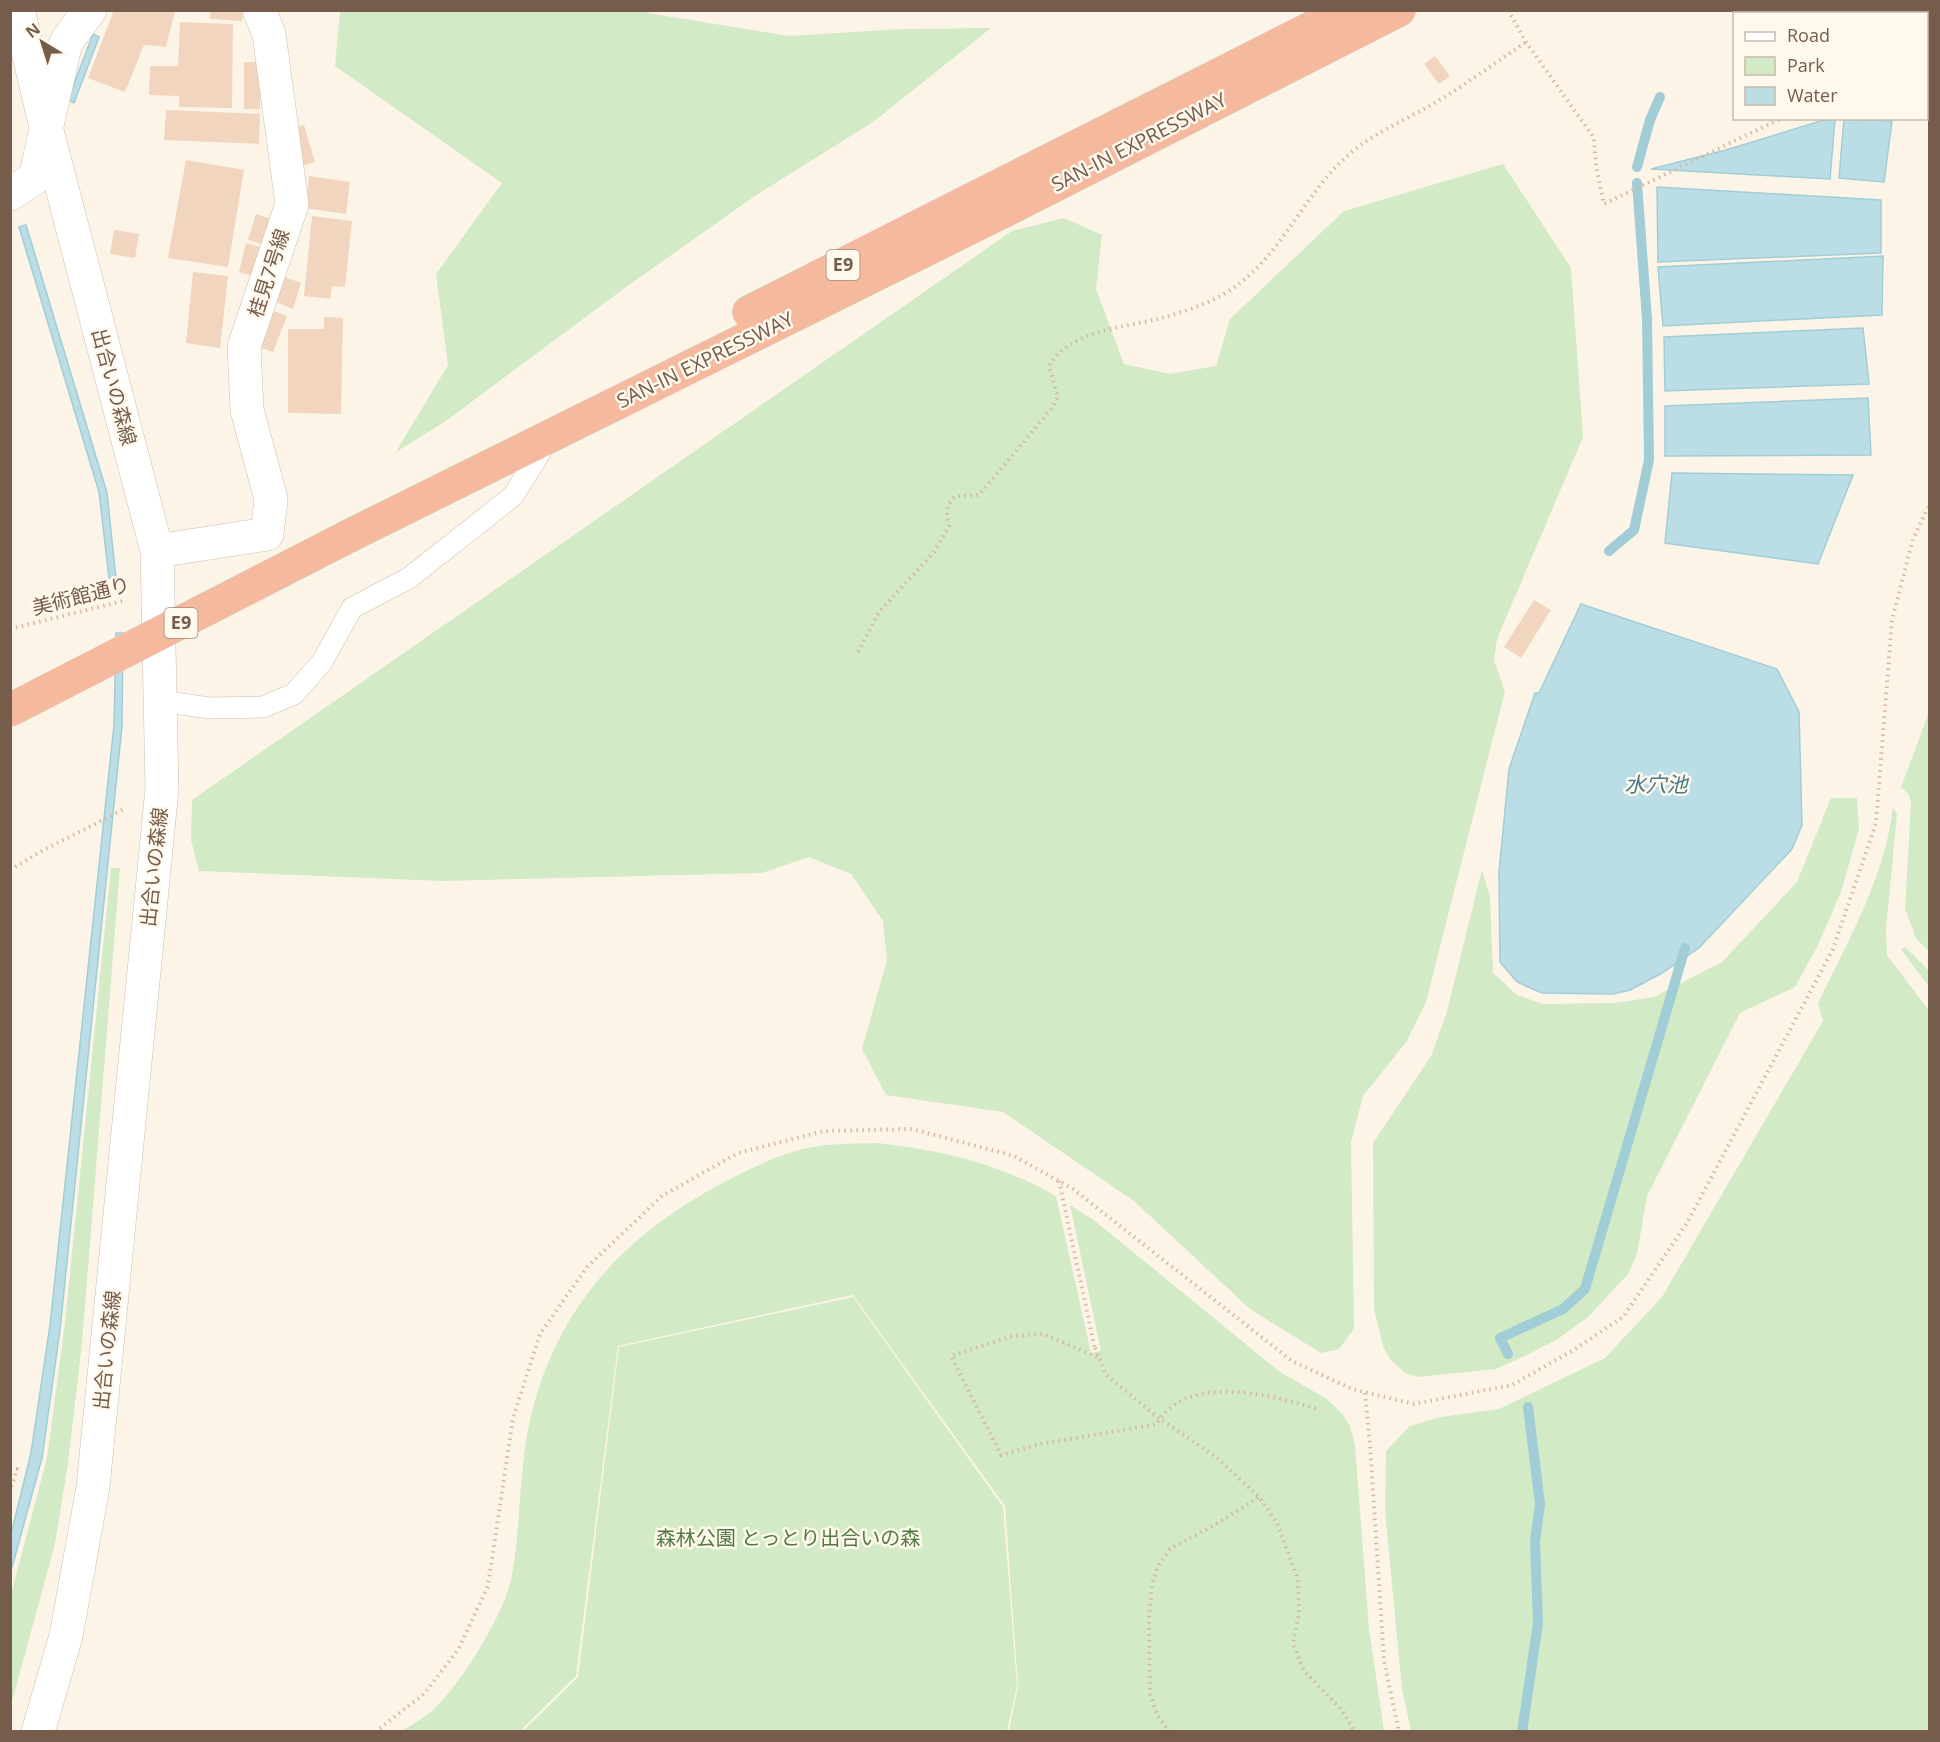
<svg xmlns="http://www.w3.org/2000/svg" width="1940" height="1742" font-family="'Open Sans','Noto Sans JP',sans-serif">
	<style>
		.green { fill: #d2eac5 }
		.water { fill: #bbdee6; stroke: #a1cdd7; stroke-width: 1.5 }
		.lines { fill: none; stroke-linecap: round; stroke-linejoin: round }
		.stream { stroke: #a1cdd7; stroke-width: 10 }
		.building { fill: #f1d5be }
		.service-casing { stroke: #cebdad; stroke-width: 22 }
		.minor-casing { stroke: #cebdad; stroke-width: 34 }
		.motorway-casing { stroke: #dbd5d0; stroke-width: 34 }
		.path { stroke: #d6b8a1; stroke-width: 4; stroke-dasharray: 1.5 4.5; stroke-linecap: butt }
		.service { stroke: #fff; stroke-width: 21 }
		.minor { stroke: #fff; stroke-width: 33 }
		.motorway { stroke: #f5b99e; stroke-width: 33 }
		.motorway-bridge-casing { stroke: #dbd5d0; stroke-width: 34; stroke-linecap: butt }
		.motorway-bridge { stroke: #f5b99e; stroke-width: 33 }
		.labels { text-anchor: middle; stroke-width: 5; stroke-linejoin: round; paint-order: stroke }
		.shield { fill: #fff9ed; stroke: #9f8b7c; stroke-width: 1.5 }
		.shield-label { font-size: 18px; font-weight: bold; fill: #765c4b }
		.street-label { font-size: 20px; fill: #765c4b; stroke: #fff9ed }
		.park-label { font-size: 20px; fill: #517b43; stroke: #fff9ed }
		.water-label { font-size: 21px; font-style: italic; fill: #457a89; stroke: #fff9ed }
	</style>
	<rect width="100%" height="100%" fill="#fcf5e7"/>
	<!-- green -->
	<g class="green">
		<path d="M340 11H648V13L789 36 901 29 991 28 873 122 755 196 626 287 446 421 396 452 448 365 436 274 502 183 335 66Z"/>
		<path d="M1503 164 1571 268 1583 437 1497 639 1494 661 1505 691 1426 1002 1407 1041 1363 1096 1351 1142 1354 1329 1339 1349 1321 1353 1250 1309 1134 1201 1003 1112 886 1095 862 1049 887 960 883 921 851 874 809 857 762 873 442 881 199 871 191 840 192 800 1012 231 1064 218 1102 235 1096 289 1124 364 1170 374 1216 366 1230 319 1344 211Z"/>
		<path d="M1929 712V952L1916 938 1905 909 1911 803 1909 795 1901 787Z"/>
		<path d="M1831 798H1857L1859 829 1841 892 1818 945 1795 987 1740 1013 1647 1196 1637 1254 1628 1274 1588 1317 1558 1339 1525 1356 1496 1369 1417 1377 1405 1373 1390 1359 1383 1346 1374 1309 1373 1143 1431 1056 1446 1015 1482 870 1490 897 1493 973 1517 995 1543 1004 1615 1003 1654 997 1722 962 1797 882Z"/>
		<path d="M1893 807 1897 814 1886 929 1887 955 1930 1012 1929 1731H1411L1402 1689 1385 1511 1386 1451 1410 1426 1441 1417 1499 1409 1605 1358 1662 1297 1823 1021 1818 1004C1848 940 1885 878 1893 807Z"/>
		<path d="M111 868H120L82 1343 68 1463 55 1544 11 1705V1594L47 1458 65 1323Z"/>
		<path d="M1905 947 1929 971V987L1901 949Z"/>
		<path d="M878 1143C945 1151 997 1163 1056 1196L1091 1353 1101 1351 1070 1205 1095 1221 1280 1372 1327 1399 1343 1415 1350 1426 1355 1445 1369 1629 1384 1731H1009L1018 1686 1005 1506 853 1295 618 1346 576 1676 520 1731H402C413 1724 426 1717 435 1708 462 1683 506 1611 512 1575 522 1519 518 1460 534 1404 564 1296 635 1227 734 1177 760 1164 789 1150 819 1146 838 1143 858 1144 878 1143Z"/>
		<path d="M853 1297 1003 1507 1017 1686 1007 1731H523L578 1677 619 1347Z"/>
	</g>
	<!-- water -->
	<g class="water">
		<path d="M93 34 99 37 74 103 68 100Z"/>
		<path d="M1827 119H1835L1830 179 1651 169 1726 150Z"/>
		<path d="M1844 119 1892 121 1884 182 1839 178Z"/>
		<path d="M1657 187 1881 200V253L1658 262Z"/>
		<path d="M26 225 107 493 116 578H109L99 492 19 227Z"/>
		<path d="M1883 256 1882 315 1663 326 1658 267Z"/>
		<path d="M1863 328 1869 384 1665 391 1664 337Z"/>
		<path d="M1868 398 1871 455 1665 456V406Z"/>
		<path d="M1672 473 1853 475 1818 564 1665 543Z"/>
		<path d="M1581 604 1777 669 1799 712 1802 825 1792 849 1699 948 1662 973 1630 990 1613 994 1542 993 1517 982 1500 962 1499 872 1509 769 1535 693H1539Z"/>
		<path d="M116 633H123L122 726 60 1330 42 1458 11 1571V1534L31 1453 50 1325 114 725Z"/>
	</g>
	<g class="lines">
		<!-- stream -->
		<g class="stream">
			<path d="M1637 167 1650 120 1660 97"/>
			<path d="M1609 551 1634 530 1649 460 1647 319 1637 183"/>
			<path d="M1508 1354 1500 1338 1563 1309 1585 1289 1685 948"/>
			<path d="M1522 1732 1538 1623 1535 1542 1540 1504 1528 1407"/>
		</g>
	</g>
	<!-- building -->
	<g class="building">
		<path d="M114 10 175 12 166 47 144 45 125 92 88 78Z"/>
		<path d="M211 10H243L242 21 210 19Z"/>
		<path d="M180 22 233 24 232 108 179 107V96L149 95 150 66H178Z"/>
		<path d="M1435 56 1450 76 1439 84 1424 64Z"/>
		<rect x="244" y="62" width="16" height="47"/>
		<path d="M166 110 260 114 259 144 164 140Z"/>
		<path d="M304 125 315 162 302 166 291 128Z"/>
		<path d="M186 160 244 170 228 267 168 258Z"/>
		<path d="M309 176 350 182 346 214 305 208Z"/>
		<path d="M256 214 278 221 270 246 248 240Z"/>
		<path d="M312 216 352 221 345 287 332 286 330 299 304 296Z"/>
		<path d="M114 230 139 234 135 258 110 254Z"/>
		<path d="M246 243 267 249 259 278 239 272Z"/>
		<path d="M193 272 228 276 220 348 186 343Z"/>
		<path d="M285 277 301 283 293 309 276 302Z"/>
		<path d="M269 309 287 316 273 352 255 346Z"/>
		<path d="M324 317 343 318 341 414 288 413V329H324Z"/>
		<path d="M1534 600 1551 610 1521 658 1504 647Z"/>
	</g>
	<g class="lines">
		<!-- service casing -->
		<g class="service-casing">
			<path id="service" d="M161 701 209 708 263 707 294 694 322 662 352 608 409 578 513 496 548 440"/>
		</g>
		<!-- minor casing -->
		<g class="minor-casing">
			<g id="minor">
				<path d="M18 10 46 127 157 551 162 789 93 1487 66 1636 38 1732"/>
				<path d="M1838 10 1841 14"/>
				<path d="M1926 78 1930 80"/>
				<path d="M10 194 35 178 66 42 90 10"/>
				<path d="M157 551 267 534 271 499 247 410 244 347 292 204 269 34 259 10"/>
			</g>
		</g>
		<!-- motorway casing -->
		<g class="motorway-casing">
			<g id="motorway">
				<path d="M749 312 1347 10"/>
				<path d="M351 535 1016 205 1399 10"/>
			</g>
		</g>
		<!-- path -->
		<g class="path">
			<path d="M1508 10 1526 42 1594 138 1596 167 1604 204 1782 118"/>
			<path d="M10 629 123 601"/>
			<path d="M858 652 879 612 934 552 949 526C946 512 945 506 956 496L979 495 1052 408 1058 397 1049 366C1070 330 1121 328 1158 319 1179 313 1203 306 1222 295 1278 264 1300 199 1346 157 1370 135 1403 121 1431 105 1464 86 1495 63 1526 42"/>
			<path d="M10 870 40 852 126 808"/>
			<path d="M1059 1181 1095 1349"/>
			<path d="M1095 1348 1106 1375 1160 1419 1216 1457 1259 1497 1277 1523 1298 1580 1299 1613 1293 1644 1304 1671 1342 1710 1355 1732"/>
			<path d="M1097 1357 1043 1334 1013 1336 951 1356 1001 1455 1041 1444 1157 1424C1187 1371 1275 1396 1320 1410"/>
			<path d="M1365 1393 1370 1445 1384 1661 1399 1732"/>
			<path d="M10 1469H17L10 1491"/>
			<path d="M375 1732 424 1694 458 1650 488 1586 513 1418 540 1334 587 1267 662 1196 738 1153 824 1131 912 1129 1014 1156 1073 1189 1292 1361 1352 1389 1414 1404 1512 1385 1572 1351 1623 1317 1687 1223 1833 949 1876 823 1892 620 1913 539 1930 503"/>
			<path d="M1170 1732 1157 1715 1150 1693 1149 1618 1152 1584 1158 1566 1170 1549 1218 1523 1259 1497"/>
		</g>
		<!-- service -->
		<use href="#service" class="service"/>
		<!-- minor -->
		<use href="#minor" class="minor"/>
		<!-- motorway -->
		<use href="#motorway" class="motorway"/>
		<!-- motorway-bridge casing -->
		<g class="motorway-bridge-casing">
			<path id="motorway-bridge" d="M10 710 351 535"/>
		</g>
		<!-- motorway-bridge -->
		<use href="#motorway-bridge" class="motorway-bridge"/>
	</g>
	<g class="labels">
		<!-- shield labels -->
		<g class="shield">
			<rect x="826.5" y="250" width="33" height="30" rx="4.5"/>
			<rect x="164.5" y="608" width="33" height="30" rx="4.5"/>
		</g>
		<g class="shield-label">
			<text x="843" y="271">E9</text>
			<text x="181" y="629">E9</text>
		</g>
		<!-- street labels -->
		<g class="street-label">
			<text transform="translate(1139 142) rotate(-27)" y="7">SAN-IN EXPRESSWAY</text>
			<text transform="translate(269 273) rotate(-72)" y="7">桂見7号線</text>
			<text transform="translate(705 360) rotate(-26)" y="7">SAN-IN EXPRESSWAY</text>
			<text transform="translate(114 387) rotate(75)" y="7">出合いの森線</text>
			<text transform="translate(81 596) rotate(-14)" y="7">美術館通り</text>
			<text transform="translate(154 867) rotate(-84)" y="7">出合いの森線</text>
			<text transform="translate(107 1350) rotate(-84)" y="7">出合いの森線</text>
		</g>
		<!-- park labels -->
		<g class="park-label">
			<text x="788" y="1545">森林公園 とっとり出合いの森</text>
		</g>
		<!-- water labels -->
		<g class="water-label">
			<text x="1656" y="792">水穴池</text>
		</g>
	</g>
	<!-- border -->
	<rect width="1940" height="1742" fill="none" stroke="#765c4b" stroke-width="24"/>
	<!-- legend -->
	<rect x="1733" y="12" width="195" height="108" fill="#fff9ed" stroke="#c8baac" stroke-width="1.5"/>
	<rect x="1745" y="32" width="30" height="9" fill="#ffffff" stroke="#c8baac" stroke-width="1.5"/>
	<text x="1787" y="42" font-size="18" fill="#765c4b">Road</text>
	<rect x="1745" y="57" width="30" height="18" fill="#d2eac5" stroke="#c8baac" stroke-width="1.5"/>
	<text x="1787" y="72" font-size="18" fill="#765c4b">Park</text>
	<rect x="1745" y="87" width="30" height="18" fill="#bbdee6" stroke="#c8baac" stroke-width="1.5"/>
	<text x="1787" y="102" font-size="18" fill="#765c4b">Water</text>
	<!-- north arrow -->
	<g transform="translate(42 42) rotate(322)" stroke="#fff9ed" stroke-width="4.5" paint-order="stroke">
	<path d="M0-4.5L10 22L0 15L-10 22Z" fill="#765c4b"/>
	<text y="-9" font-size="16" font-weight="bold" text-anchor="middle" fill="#765c4b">N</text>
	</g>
</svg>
